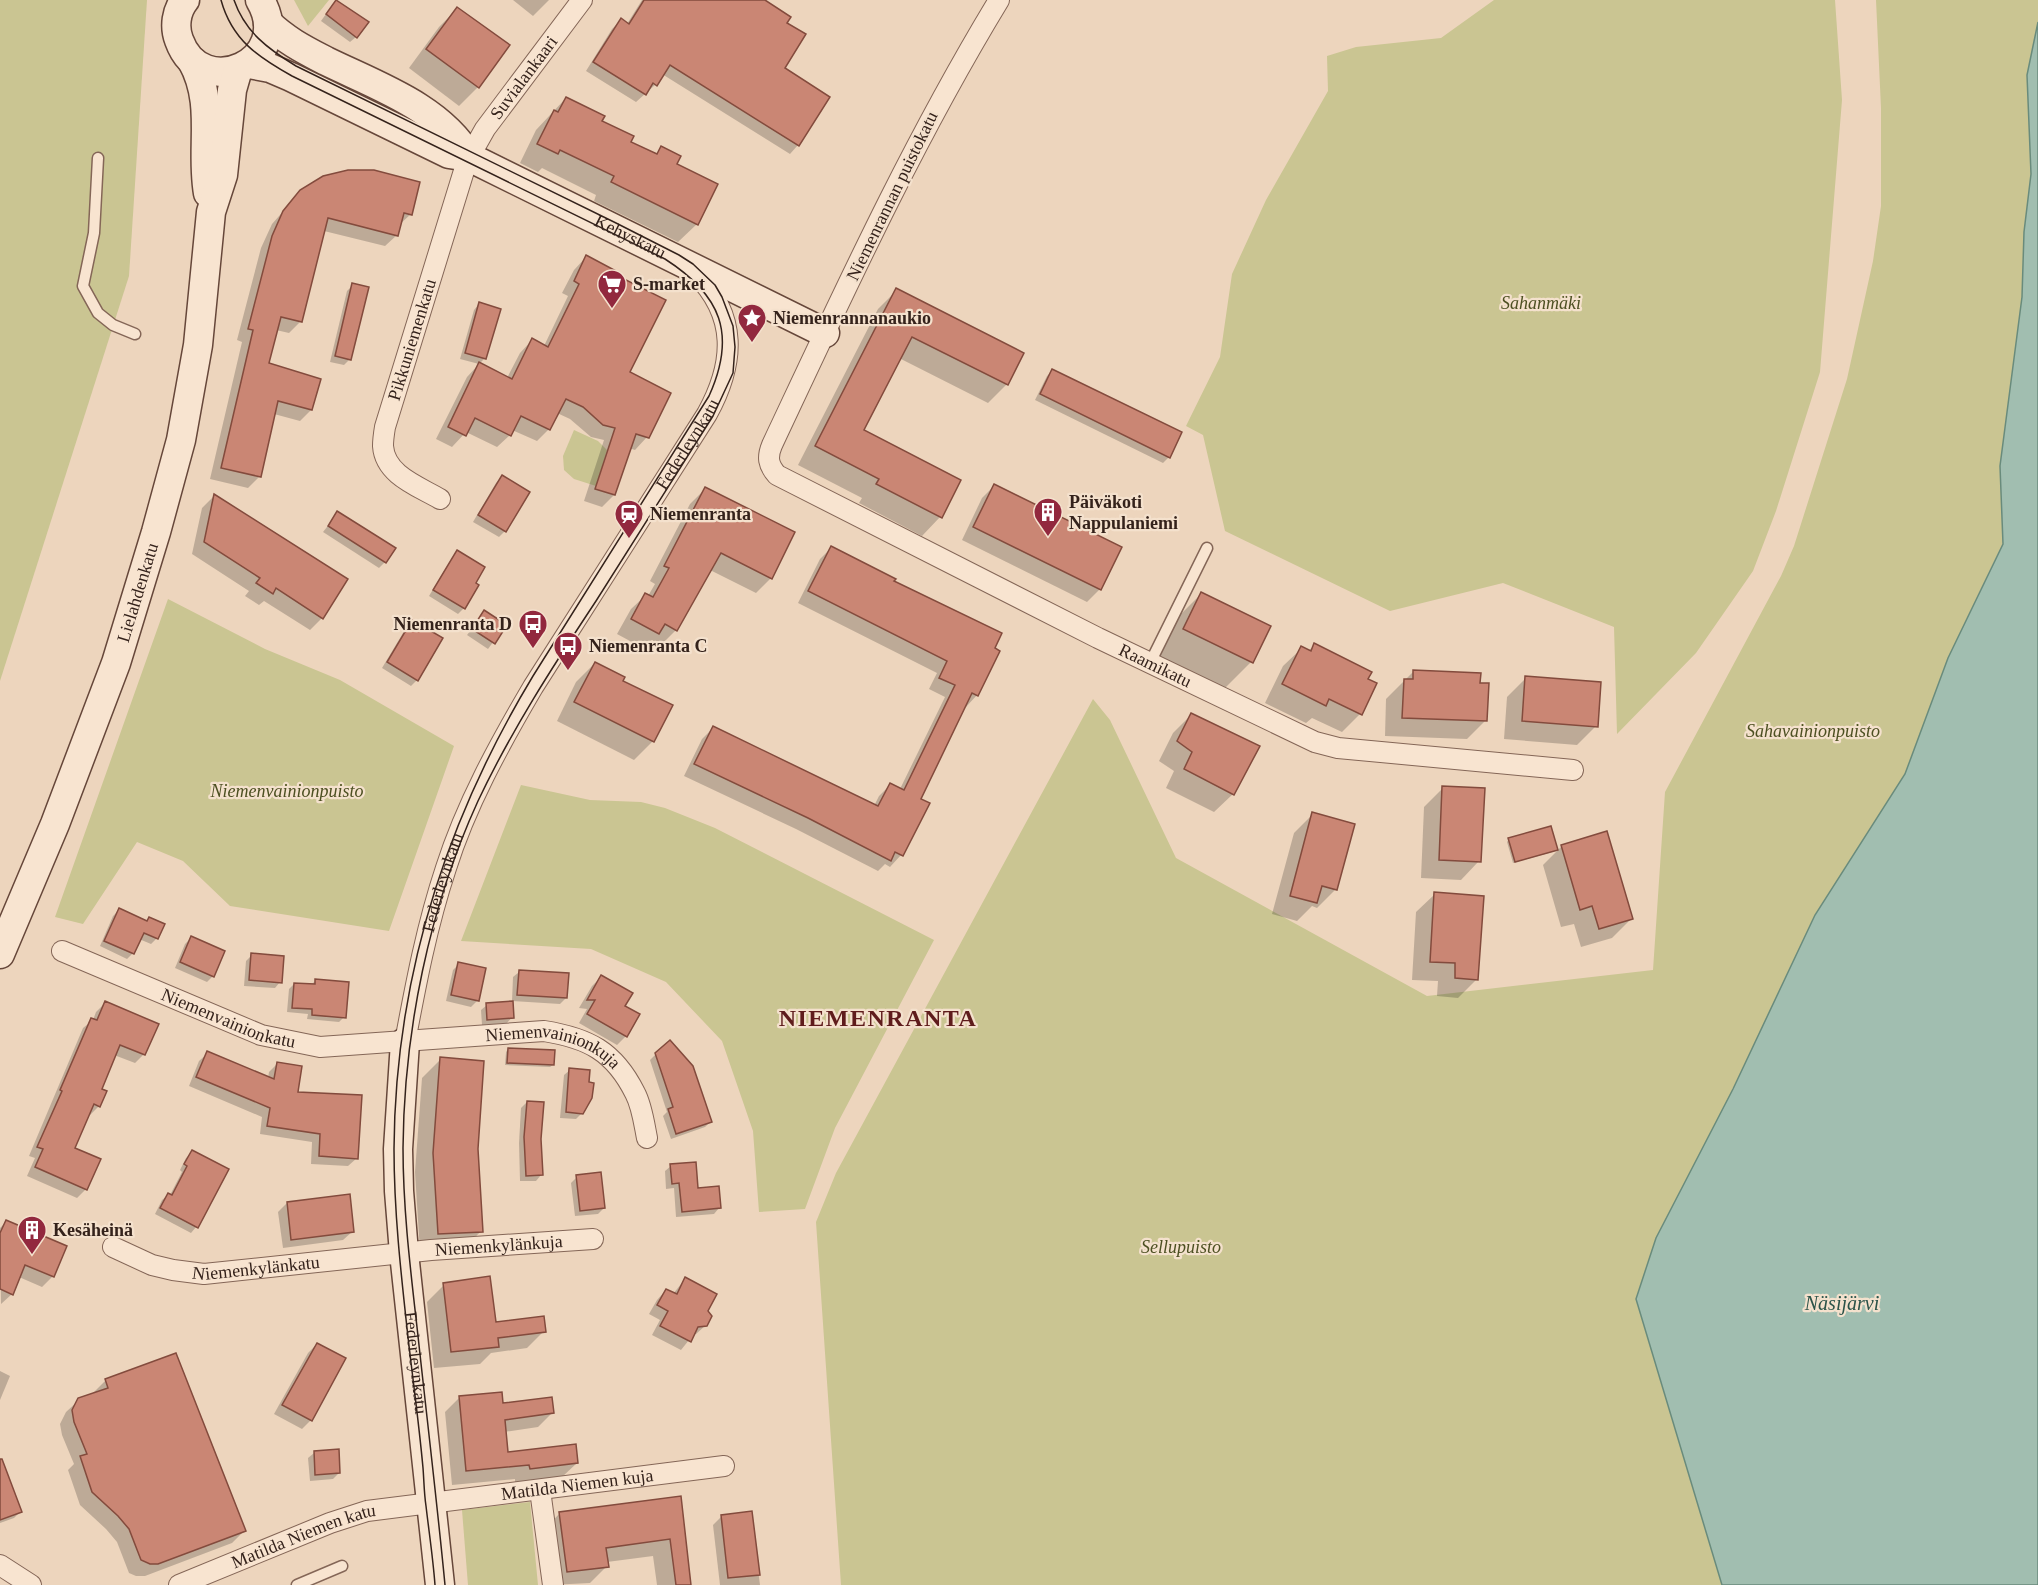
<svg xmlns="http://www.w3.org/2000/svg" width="2038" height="1585" font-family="'Times New Roman',serif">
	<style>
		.green { fill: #cac592 }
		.water { fill: #a1beb0; stroke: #698b7c; stroke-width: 1.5 }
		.shadow { fill: #0003 }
		.building { fill: #ca8674; stroke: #834b3d; stroke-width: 1.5 }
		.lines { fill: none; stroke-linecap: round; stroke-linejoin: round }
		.lane-casing { stroke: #846657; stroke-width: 13 }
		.street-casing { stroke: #846657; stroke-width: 22 }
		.secondary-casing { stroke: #66473a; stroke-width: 31 }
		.lane { stroke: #f8e4d0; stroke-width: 10 }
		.street { stroke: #f8e4d0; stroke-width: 20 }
		.secondary { stroke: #f8e4d0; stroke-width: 28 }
		.tram { stroke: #34221b; stroke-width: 1.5 }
		.labels { text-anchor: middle; stroke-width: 4.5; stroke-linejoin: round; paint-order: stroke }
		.street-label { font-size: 18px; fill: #34221b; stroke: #f4e1cd }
		.poi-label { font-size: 18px; font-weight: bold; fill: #34221b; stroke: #f4e1cd; text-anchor: start }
		.park-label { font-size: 18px; font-style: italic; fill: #4d5022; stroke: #f4e1cd }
		.water-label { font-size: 20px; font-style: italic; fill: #2b5349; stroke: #f4e1cd }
		.district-label { font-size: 24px; font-weight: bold; letter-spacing: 1.5px; fill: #5f1c1c; stroke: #f4e1cd }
	</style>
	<rect width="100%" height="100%" fill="#edd5bd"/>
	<!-- green -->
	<g class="green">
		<path d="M0 0H147L129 276 0 681Z"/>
		<path d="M294 0H329L308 26Z"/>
		<path d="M1494 0H1835L1842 100 1820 372 1776 511 1753 571 1696 653 1617 734 1614 627 1503 583 1390 611 1225 531 1203 435 1186 426 1220 357 1232 274 1266 200 1328 91 1327 56 1356 47 1441 38Z"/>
		<path d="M1876 0H2038V22L2027 75 2031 174 2024 232 2022 297 2000 466 2003 543 1948 658 1905 774 1815 915 1733 1089 1656 1238 1636 1299 1722 1585H841L816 1222 836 1173 1093 699 1110 720 1176 858 1427 996 1653 970 1665 792 1781 576 1794 546 1847 379 1873 261 1881 206V108Z"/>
		<path d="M574 430 598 441 607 450 596 486 574 479 564 470 563 456Z"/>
		<path d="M168 599 265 649 340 680 454 746 389 931 230 906 183 861 137 842 83 924 55 917Z"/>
		<path d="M521 785 590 800 641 802 665 808 715 828 934 940 835 1128 805 1209 759 1212 753 1131 722 1041 666 982 591 949 461 941Z"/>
		<path d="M530 1502 538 1585H468L462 1510Z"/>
	</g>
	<!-- water -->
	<path class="water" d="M2038 22V1585H1722L1636 1299 1656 1238 1733 1089 1815 915 1905 774 1948 658 2003 544 2000 466 2022 297 2024 232 2031 174 2027 75Z"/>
	<!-- shadow -->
	<g class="shadow">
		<path d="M513 0H549L533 16Z"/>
		<path d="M642 0H762L785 24 783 68 798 145 790 154 662 74 655 85 636 102 586 71 612 29 621 20 627 24Z"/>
		<path d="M331 7 356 37 350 42 321 21Z"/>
		<path d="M457 9 478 87 459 106 409 68 439 27Z"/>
		<path d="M566 98 629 142 655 155 661 148 675 164 697 224 678 242 594 201 596 195 542 168 538 172 520 163 536 130Z"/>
		<path d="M301 191 411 214 399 225 397 235 385 246 324 231 300 322 289 333 276 330 267 364 311 410 300 421 274 414 259 477 248 488 210 479 242 342 237 340 261 248 272 224Z"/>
		<path d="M586 257 614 276 628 372 647 437 635 450 629 448 614 495 602 507 584 501 604 440 591 437 570 419 557 413 549 429 537 441 512 430 510 435 497 447 466 432 452 447 436 439 467 377 479 364 460 359 474 310 479 304 485 358 479 364 507 378 520 353 532 340 544 346 568 296 562 293 574 270Z"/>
		<path d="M353 285 350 359 344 365 330 362 347 291Z"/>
		<path d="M897 290 1007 384 988 403 899 358 862 431 959 481 940 517 922 536 859 503 862 498 798 465 878 309Z"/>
		<path d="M1053 370 1169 457 1163 463 1035 400 1047 376Z"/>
		<path d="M502 477 505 531 499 537 473 522 496 483Z"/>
		<path d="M994 486 1100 589 1087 602 962 540 982 498Z"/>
		<path d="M705 489 771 578 756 593 710 570 676 630 661 645 652 640 643 648 617 634 631 609 646 595 648 596 655 584 650 581 690 504Z"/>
		<path d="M215 495 322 618 310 630 264 601 259 605 245 596 249 591 192 554 202 508Z"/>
		<path d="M338 513 385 562 379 568 323 532Z"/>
		<path d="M831 548 892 582 977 695 966 707 964 706 919 799 928 804 901 855 890 867 885 864 878 871 796 829 684 776 702 739 713 728 874 806 879 796 890 785 900 789 945 697 929 689 937 673 798 603 820 559Z"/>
		<path d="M458 552 464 608 458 614 429 596 452 558Z"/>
		<path d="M1201 594 1269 627 1251 662 1224 689 1157 656 1174 621Z"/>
		<path d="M485 612 505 626 488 649 467 635Z"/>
		<path d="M412 622 417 680 411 686 382 668 406 628Z"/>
		<path d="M1315 645 1366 680 1360 714 1342 732 1312 718 1306 723 1265 703 1283 666 1302 648 1308 651Z"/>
		<path d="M595 663 621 682 653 741 634 760 557 721 576 682Z"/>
		<path d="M1414 671 1479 685 1486 720 1467 739 1385 736 1386 699Z"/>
		<path d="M1526 678 1596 726 1577 745 1504 739 1507 697Z"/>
		<path d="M1192 714 1233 794 1214 812 1166 788 1174 771 1159 761 1173 733Z"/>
		<path d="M1443 788 1479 861 1461 880 1421 878 1424 807Z"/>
		<path d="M1313 814 1336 889 1317 908 1312 906 1297 921 1272 914 1294 833Z"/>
		<path d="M1550 828 1556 851 1513 863 1507 842 1509 839Z"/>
		<path d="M1562 846 1631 919 1612 938 1581 947 1574 924 1561 927 1543 865Z"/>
		<path d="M1435 894 1477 979 1458 998 1437 996 1438 981 1412 980 1416 912Z"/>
		<path d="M119 910 146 922 149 918 163 925 156 939 151 944 139 939 133 953 127 959 100 946 113 916Z"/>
		<path d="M191 938 213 976 207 982 175 968 185 944Z"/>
		<path d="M252 955 280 982 275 988 244 986 246 961Z"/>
		<path d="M459 964 484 970 477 1001 471 1007 446 1001 453 970Z"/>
		<path d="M519 972 566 998 560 1004 512 1001 513 977Z"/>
		<path d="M601 977 623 1006 626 1036 617 1045 579 1023 587 1009 579 1008 592 986Z"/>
		<path d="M316 980 344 1017 339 1022 307 1019 308 1014 287 1012 289 989 294 984 311 985Z"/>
		<path d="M105 1003 144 1054 135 1063 114 1055 100 1090 99 1106 90 1115 88 1114 73 1149 86 1189 77 1198 27 1176 35 1158 29 1156 83 1028 93 1020 96 1012Z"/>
		<path d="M487 1005 512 1017 507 1023 482 1025 481 1010Z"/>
		<path d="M508 1049 553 1065 550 1067 505 1065 506 1052Z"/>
		<path d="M208 1053 268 1078 269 1072 277 1064 296 1093 357 1158 348 1166 311 1164 312 1142 260 1134 262 1117 189 1086 199 1061Z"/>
		<path d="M656 1054 711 1121 705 1127 671 1139 663 1116 667 1112 650 1060Z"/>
		<path d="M441 1059 481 1231 463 1250 420 1252 415 1172 422 1078Z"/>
		<path d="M570 1070 582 1113 576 1119 560 1118 564 1075Z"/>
		<path d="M527 1102 540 1139 541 1175 536 1181H520L519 1143 521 1108Z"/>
		<path d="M192 1152 196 1227 191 1233 155 1214 162 1200 168 1195H170L182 1172 180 1170 186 1158Z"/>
		<path d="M671 1166 696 1190 719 1208 714 1214 676 1217 674 1188 666 1189 665 1171Z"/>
		<path d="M577 1177 604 1208 598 1214 575 1216 571 1183Z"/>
		<path d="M287 1203 353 1231 343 1240 283 1248 278 1212Z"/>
		<path d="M6 1222 53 1276 42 1287 19 1277 12 1294 1 1304 0 1228Z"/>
		<path d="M685 1279 707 1311 706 1325 696 1334 693 1335 681 1350 652 1335 660 1320 649 1314 657 1300 666 1290 673 1294Z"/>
		<path d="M444 1285 494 1323 544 1331 527 1348 491 1353 480 1364 434 1368 427 1302Z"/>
		<path d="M317 1344 311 1420 302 1429 274 1414 308 1353Z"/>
		<path d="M0 1371 10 1376 0 1400Z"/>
		<path d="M106 1380 244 1531 232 1543 145 1576H136L129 1573 117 1542 106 1529 80 1505 68 1470 74 1464 62 1435 60 1424 66 1412 79 1400 94 1395 93 1393Z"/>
		<path d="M460 1397 552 1413 538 1427 504 1432 507 1454 577 1463 562 1477 515 1483V1479L452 1485 445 1412Z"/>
		<path d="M314 1453 339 1473 333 1479 310 1481 308 1458Z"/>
		<path d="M0 1459 20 1512 14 1518 0 1523Z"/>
		<path d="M680 1498 691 1585H657L653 1556 607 1562V1566L590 1583 550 1585 543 1531 560 1513Z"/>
		<path d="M751 1513 760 1585H720L713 1525 722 1516Z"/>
	</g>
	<!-- building -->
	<g class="building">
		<path d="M336 0 369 22 357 38 326 14Z"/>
		<path d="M644 0H765L791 17 787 23 806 34 785 68 830 97 799 146 670 65 657 86 653 83 646 95 593 62 621 18 629 24Z"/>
		<path d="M457 7 510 45 479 88 426 49Z"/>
		<path d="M566 97 605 116 602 121 634 136 631 142 657 154 661 146 681 156 677 164 718 184 698 225 611 182 614 176 560 150 558 154 537 144 554 110 558 112Z"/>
		<path d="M348 170H374L420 182 412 215 404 213 398 236 328 218 302 322 281 317 269 363 321 379 312 410 278 401 261 477 221 468 253 330 248 329 272 236 283 211 300 190 323 176Z"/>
		<path d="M586 255 618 272 616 275 666 300 630 372 671 393 649 438 636 434 615 495 595 489 615 428 603 425 583 407 566 399 550 430 521 416 511 436 475 418 466 436 448 427 479 362 512 379 532 338 548 347 579 284 574 281Z"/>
		<path d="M352 283 369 287 351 360 335 356Z"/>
		<path d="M896 288 1024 353 1008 385 912 337 864 430 961 480 942 518 876 484 879 479 815 446Z"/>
		<path d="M479 302 501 309 486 359 465 353Z"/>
		<path d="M1052 369 1182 432 1170 458 1040 394Z"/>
		<path d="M502 475 530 492 506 532 478 515Z"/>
		<path d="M994 484 1122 547 1101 590 973 527Z"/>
		<path d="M705 487 795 532 772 579 721 553 677 631 665 624 659 634 631 619 645 593 653 597 669 568 664 566Z"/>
		<path d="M214 494 348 579 323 619 276 588 273 594 256 583 260 578 204 542Z"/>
		<path d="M337 511 396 548 386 563 328 526Z"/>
		<path d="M831 546 896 579 894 581 1002 633 995 648 1000 651 978 696 972 693 921 799 930 803 903 856 895 852 891 861 808 818 694 764 713 726 878 806 890 783 904 790 955 685 939 678 947 661 808 591Z"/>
		<path d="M457 550 485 567 476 583 479 585 465 609 433 590Z"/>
		<path d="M1201 592 1271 626 1253 663 1183 629Z"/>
		<path d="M484 610 507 625 495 644 472 629Z"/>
		<path d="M412 620 443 638 418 681 387 662Z"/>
		<path d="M1314 643 1372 672 1368 679 1377 683 1362 715 1329 699 1326 706 1282 684 1301 646 1311 651Z"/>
		<path d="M595 662 625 677 623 681 673 705 654 742 574 702Z"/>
		<path d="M1413 670 1481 673 1480 683H1489L1487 721 1402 718 1404 679H1413Z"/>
		<path d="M1525 676 1601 682 1598 727 1522 721Z"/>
		<path d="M1191 713 1260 746 1234 795 1184 769 1192 752 1177 741Z"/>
		<path d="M1442 786 1485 788 1481 862 1439 860Z"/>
		<path d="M1312 812 1355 824 1337 890 1322 886 1317 903 1290 896Z"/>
		<path d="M1551 826 1558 850 1515 862 1508 838Z"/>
		<path d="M1607 831 1633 919 1599 929 1592 906 1580 910 1561 845Z"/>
		<path d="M1434 892 1484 896 1478 980 1455 978V963L1430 962Z"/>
		<path d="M119 908 147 921 149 917 165 924 158 939 144 933 134 954 104 941Z"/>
		<path d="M191 936 225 951 214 977 180 962Z"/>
		<path d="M251 953 284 956 282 983 249 980Z"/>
		<path d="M458 962 486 968 479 1001 451 995Z"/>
		<path d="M519 970 569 973 567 998 517 995Z"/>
		<path d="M601 975 633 993 625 1006 640 1014 627 1037 587 1014 595 1000H587Z"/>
		<path d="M315 979 349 982 346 1018 312 1015V1009L292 1008 294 983 315 984Z"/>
		<path d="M105 1001 159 1024 145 1055 120 1045 102 1089 107 1091 100 1107 94 1104 75 1148 101 1159 87 1190 35 1167 43 1149 37 1147 62 1091 60 1090 91 1018 97 1020Z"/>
		<path d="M513 1001 514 1018 487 1020 486 1003Z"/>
		<path d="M670 1040 693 1066 712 1122 676 1134 668 1109 673 1107 655 1053Z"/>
		<path d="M508 1048 555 1050 554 1065 507 1063Z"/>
		<path d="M207 1051 274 1079 277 1062 302 1066 298 1092 362 1095 358 1159 319 1156 320 1134 267 1126 270 1108 196 1077Z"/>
		<path d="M440 1057 484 1061 478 1149 483 1232 438 1234 433 1153Z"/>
		<path d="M569 1068 590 1070 589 1082 594 1083 592 1098 583 1114 566 1112Z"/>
		<path d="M527 1101 544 1102 541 1139 543 1175 526 1176 524 1137Z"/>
		<path d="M192 1150 229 1169 198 1228 160 1208 168 1193 172 1195 187 1166 184 1164Z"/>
		<path d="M696 1162 698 1188 719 1186 721 1208 682 1212 679 1183 672 1184 670 1164Z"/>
		<path d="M601 1172 605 1208 580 1211 576 1175Z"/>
		<path d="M350 1194 354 1232 291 1240 287 1202Z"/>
		<path d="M6 1220 67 1246 54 1277 25 1265 13 1295 0 1289V1233Z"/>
		<path d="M490 1276 496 1322 544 1316 546 1332 498 1338 499 1347 451 1352 443 1283Z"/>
		<path d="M685 1277 717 1294 708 1311 712 1316 707 1326 698 1327 691 1342 660 1326 668 1311 657 1305 666 1289 677 1294Z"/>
		<path d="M317 1343 346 1358 312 1421 282 1405Z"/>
		<path d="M176 1353 246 1531 158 1564H150L141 1560 129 1529 118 1516 92 1492 80 1456 87 1454 74 1422 72 1410 78 1398 108 1388 105 1379Z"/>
		<path d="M502 1392 503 1403 552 1397 554 1413 505 1420 508 1452 576 1444 578 1463 530 1469 529 1465 466 1471 459 1396Z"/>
		<path d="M339 1449 340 1473 315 1475 314 1451Z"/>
		<path d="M0 1459H2L22 1512 0 1520Z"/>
		<path d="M681 1496 691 1585H676L670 1539 606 1548 609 1567 567 1572 559 1512Z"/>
		<path d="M752 1511 760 1575 728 1578 721 1515Z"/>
	</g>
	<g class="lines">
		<!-- lane casing -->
		<g class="lane-casing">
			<g id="lane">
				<path d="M98 158 94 233 83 286 98 313 113 325 135 334"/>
				<path d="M1150 663 1207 548"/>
				<path d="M297 1585 342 1566"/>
			</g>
		</g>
		<!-- street casing -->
		<g class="street-casing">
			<g id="street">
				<path id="s1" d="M999 0C912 143 843 294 772 445 767 457 768 465 777 475L1098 638 1315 742 1338 748 1573 770"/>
				<path id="s2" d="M440 499C418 486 385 475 383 446 383 439 384 433 385 427L467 161 485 129 582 0"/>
				<path id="s3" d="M62 951 261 1035 320 1047 544 1031C588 1038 614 1051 635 1093 642 1106 644 1123 647 1138"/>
				<path id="s4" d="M405 1042C416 983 427 925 446 868 466 805 499 745 533 687L707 414C735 363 738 316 695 273"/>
				<path id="s5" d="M113 1247 152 1265 173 1270 204 1274 431 1250 593 1239"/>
				<path d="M540 1490 553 1585"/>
				<path d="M0 1565 31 1585"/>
				<path id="s6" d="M179 1585 330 1523 367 1511 724 1466"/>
			</g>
		</g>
		<!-- secondary casing -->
		<g class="secondary-casing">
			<g id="secondary">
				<path d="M185 0C176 11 174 27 179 40 202 104 296 61 260 0"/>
				<path d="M268 23C285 40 305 50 326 61 375 85 440 107 469 157"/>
				<path d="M192 61C216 104 200 147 208 193"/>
				<path id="s7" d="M249 64 270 68 291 77 449 154 469 157 825 333"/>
				<path id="s8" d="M0 954 55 824 116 663 156 532 181 440 198 345 211 212 223 175 232 90 238 69"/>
				<path id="s9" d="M405 1042 398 1149 399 1191 404 1253 440 1585"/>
			</g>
		</g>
		<!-- lane -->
		<use href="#lane" class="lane"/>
		<!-- street -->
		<use href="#street" class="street"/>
		<!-- secondary -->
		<use href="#secondary" class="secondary"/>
		<!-- tram -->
		<g class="tram">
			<path d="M221 0C232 40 258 57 292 76L665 259C721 295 737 334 709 396L533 676C445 822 395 979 394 1149 394 1212 401 1274 408 1337 413 1381 419 1424 423 1468 424 1480 424 1493 426 1506 429 1532 433 1558 435 1585"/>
			<path d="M234 0C245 32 268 49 296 66L616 223 679 255 693 264 715 285 722 297 733 326 735 347 733 373 713 416C674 478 635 540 596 601 553 666 511 731 478 801 429 908 404 1031 403 1148 403 1211 411 1274 418 1336 427 1419 437 1502 445 1585"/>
		</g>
	</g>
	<!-- icons -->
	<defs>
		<g id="supermarket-pin" transform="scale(1.5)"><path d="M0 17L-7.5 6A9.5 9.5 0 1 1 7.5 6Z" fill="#92283e" stroke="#f4e1cd"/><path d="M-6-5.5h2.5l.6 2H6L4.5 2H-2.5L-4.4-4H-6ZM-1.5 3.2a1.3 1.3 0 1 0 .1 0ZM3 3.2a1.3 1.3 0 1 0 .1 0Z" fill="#fff"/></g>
		<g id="sight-pin" transform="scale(1.5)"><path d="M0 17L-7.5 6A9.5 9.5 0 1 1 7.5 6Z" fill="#92283e" stroke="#f4e1cd"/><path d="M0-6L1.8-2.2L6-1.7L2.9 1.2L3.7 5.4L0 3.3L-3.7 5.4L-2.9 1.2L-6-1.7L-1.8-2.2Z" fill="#fff"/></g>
		<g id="building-pin" transform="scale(1.5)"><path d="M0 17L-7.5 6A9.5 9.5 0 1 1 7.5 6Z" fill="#92283e" stroke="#f4e1cd"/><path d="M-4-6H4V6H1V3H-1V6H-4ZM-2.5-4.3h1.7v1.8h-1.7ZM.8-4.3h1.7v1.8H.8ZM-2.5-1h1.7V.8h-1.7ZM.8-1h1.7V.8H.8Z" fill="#fff"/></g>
		<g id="station-pin" transform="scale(1.5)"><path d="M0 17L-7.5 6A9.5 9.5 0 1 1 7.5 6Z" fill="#92283e" stroke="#f4e1cd"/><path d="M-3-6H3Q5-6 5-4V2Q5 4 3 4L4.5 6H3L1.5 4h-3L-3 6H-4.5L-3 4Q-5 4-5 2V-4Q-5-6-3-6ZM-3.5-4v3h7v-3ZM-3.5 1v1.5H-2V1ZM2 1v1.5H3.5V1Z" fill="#fff"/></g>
		<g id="bus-pin" transform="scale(1.5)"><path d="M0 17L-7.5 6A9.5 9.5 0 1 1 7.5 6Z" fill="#92283e" stroke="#f4e1cd"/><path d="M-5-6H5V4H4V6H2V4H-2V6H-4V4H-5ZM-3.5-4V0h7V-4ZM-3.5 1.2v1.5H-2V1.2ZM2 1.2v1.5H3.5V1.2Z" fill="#fff"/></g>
	</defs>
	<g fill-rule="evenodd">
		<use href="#supermarket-pin" x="612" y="284"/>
		<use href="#sight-pin" x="752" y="318"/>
		<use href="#building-pin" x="1048" y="512"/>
		<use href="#station-pin" x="629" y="514"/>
		<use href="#bus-pin" x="533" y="624"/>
		<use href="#bus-pin" x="568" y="646"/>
		<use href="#building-pin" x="32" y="1230"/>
	</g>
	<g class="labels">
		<!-- street labels -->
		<g class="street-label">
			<text dy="6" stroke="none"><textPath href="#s2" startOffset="480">Suvialankaari</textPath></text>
			<text transform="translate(892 196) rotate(-64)" y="6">Niemenrannan puistokatu</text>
			<text dy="6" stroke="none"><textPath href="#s7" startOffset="420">Kehyskatu</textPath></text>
			<text dy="6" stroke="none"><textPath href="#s2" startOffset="192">Pikkuniemenkatu</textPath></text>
			<text dy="6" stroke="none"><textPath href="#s4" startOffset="668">Federleynkatu</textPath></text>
			<text dy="6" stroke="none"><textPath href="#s8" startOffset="387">Lielahdenkatu</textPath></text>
			<text dy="6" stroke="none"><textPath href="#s1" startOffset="956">Raamikatu</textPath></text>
			<text dy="6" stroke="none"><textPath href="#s4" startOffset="164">Federleynkatu</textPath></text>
			<text dy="6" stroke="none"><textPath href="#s3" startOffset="180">Niemenvainionkatu</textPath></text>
			<text dy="6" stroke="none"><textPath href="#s3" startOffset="513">Niemenvainionkuja</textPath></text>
			<text dy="6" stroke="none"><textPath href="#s5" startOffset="392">Niemenkylänkuja</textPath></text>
			<text dy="6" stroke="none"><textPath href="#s5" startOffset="148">Niemenkylänkatu</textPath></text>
			<text dy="6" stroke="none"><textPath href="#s9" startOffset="322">Federleynkatu</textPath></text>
			<text dy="6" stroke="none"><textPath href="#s6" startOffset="414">Matilda Niemen kuja</textPath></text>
			<text dy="6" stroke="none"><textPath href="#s6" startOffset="134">Matilda Niemen katu</textPath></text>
		</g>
		<!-- poi labels -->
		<g class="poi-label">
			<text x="633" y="290">S-market</text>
			<text x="773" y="324">Niemenrannanaukio</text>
			<text x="1069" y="508">Päiväkoti<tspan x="1069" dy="21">Nappulaniemi</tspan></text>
			<text x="650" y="520">Niemenranta</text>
			<text x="512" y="630" text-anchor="end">Niemenranta D</text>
			<text x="589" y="652">Niemenranta C</text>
			<text x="53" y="1236">Kesäheinä</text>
		</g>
		<!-- park labels -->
		<g class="park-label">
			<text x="1541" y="309">Sahanmäki</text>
			<text x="1813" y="737">Sahavainionpuisto</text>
			<text x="287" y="797">Niemenvainionpuisto</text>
			<text x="1181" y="1253">Sellupuisto</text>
		</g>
		<!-- water labels -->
		<g class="water-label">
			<text x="1842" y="1310">Näsijärvi</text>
		</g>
		<!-- district labels -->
		<g class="district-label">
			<text x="878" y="1026">NIEMENRANTA</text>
		</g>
	</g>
</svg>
